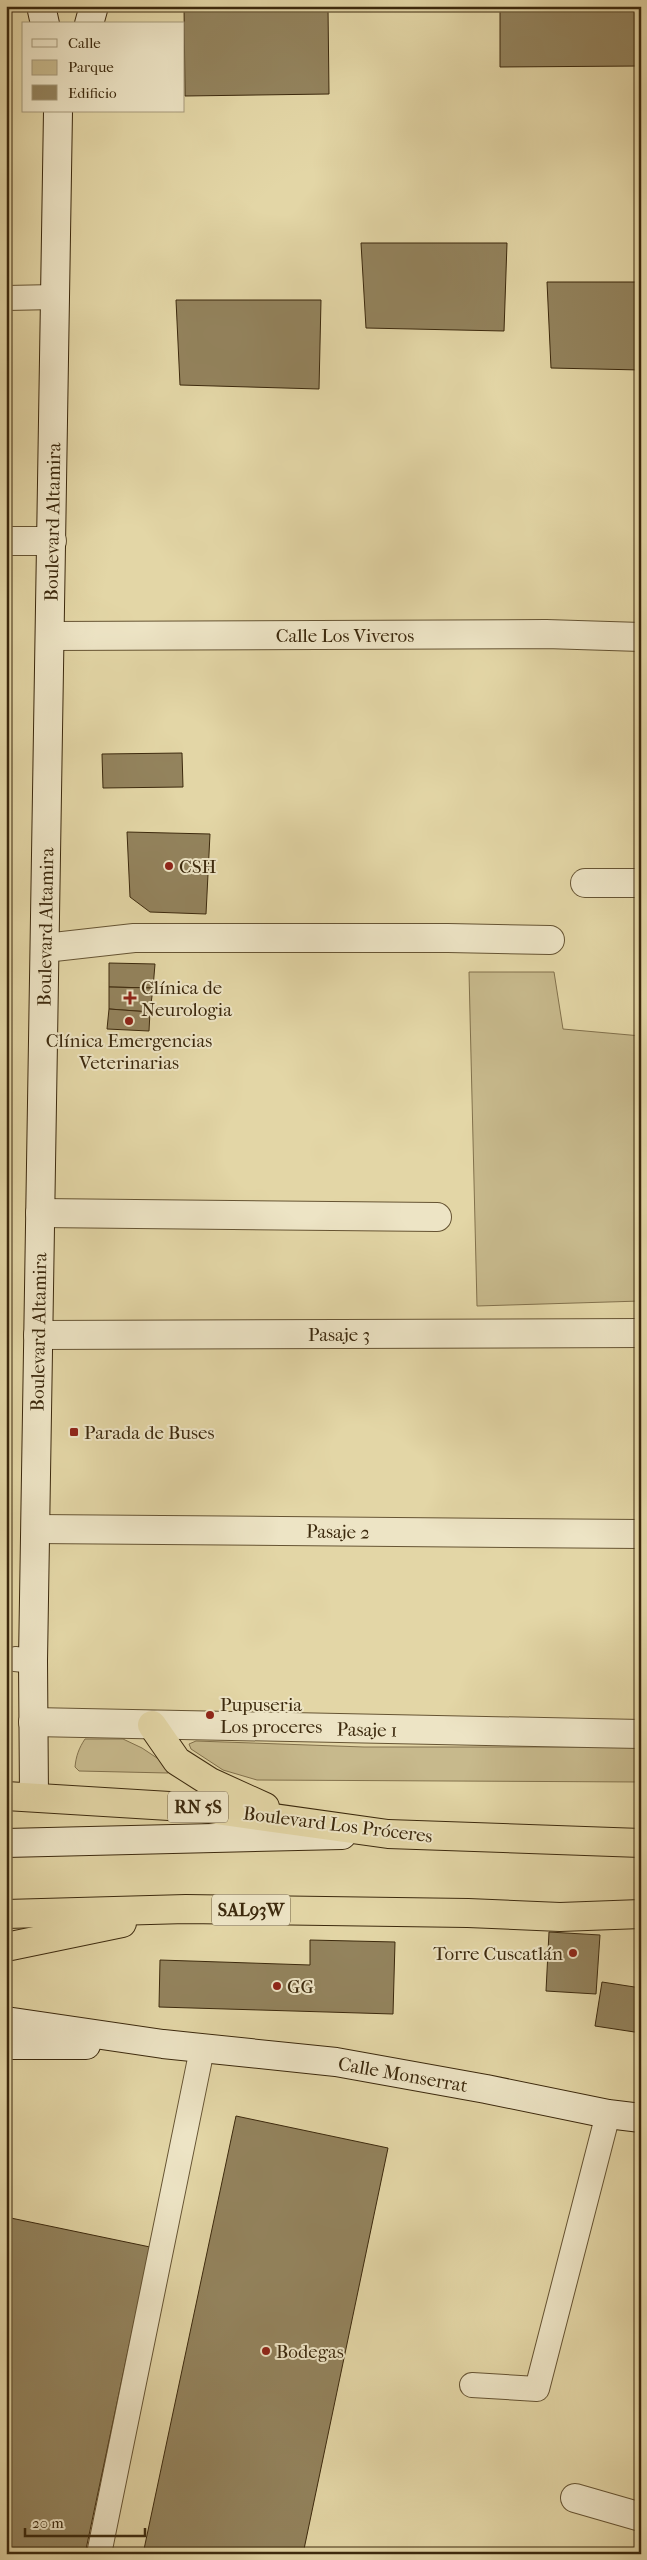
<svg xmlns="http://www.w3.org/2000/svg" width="647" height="2560" font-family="'IM FELL French Canon',serif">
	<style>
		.green { fill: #c7b98c; stroke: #82714c }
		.building { fill: #93835d; stroke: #3c290d }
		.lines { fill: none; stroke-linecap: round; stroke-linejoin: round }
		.lane-casing { stroke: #665433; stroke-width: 26 }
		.street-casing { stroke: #665433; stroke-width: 30 }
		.secondary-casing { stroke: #3c290d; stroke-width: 30 }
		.highway-casing { stroke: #3c290d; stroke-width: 30 }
		.lane { stroke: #ede4c5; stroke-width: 24 }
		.street { stroke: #ede4c5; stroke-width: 28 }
		.secondary { stroke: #ede4c5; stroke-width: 28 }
		.highway { stroke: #e3d6a6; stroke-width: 28 }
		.poi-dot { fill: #8f2418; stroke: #ede4c5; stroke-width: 2 }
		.labels { text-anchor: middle; stroke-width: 4; stroke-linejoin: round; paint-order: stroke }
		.shield { fill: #ede4c5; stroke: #716144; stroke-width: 1 }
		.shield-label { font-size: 18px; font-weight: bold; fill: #3c290d }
		.street-label { font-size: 19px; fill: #3c290d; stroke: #ede4c5 }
		.poi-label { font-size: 19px; fill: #3c290d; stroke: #ede4c5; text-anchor: start }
	</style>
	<rect width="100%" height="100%" fill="#e3d6a6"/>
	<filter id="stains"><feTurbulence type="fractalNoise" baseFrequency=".004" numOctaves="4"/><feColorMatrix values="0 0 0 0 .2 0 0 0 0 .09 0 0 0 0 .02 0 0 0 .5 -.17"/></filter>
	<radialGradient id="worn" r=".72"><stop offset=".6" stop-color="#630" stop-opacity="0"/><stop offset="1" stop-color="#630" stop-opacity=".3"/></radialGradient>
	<!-- green -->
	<g class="green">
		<path d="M469 972H554L563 1029 641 1036V1301L477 1306Z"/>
		<path d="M85 1739H123L142 1748 169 1766 168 1773 79 1771 75 1767C76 1756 79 1748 85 1739Z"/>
		<path d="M196 1741 364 1747H641V1782L257 1780 223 1770 191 1749 189 1744Z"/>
	</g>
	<!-- building -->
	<g class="building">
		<path d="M184 6 328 8 329 94 185 96Z"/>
		<path d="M500 6H641V66L500 67Z"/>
		<path d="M361 243H507L504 331 366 328Z"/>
		<path d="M547 282H641V370L551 368Z"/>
		<path d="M176 300H321L319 389 180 385Z"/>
		<path d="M182 753 183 787 103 788 102 754Z"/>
		<path d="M127 832 210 834 206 914 150 912 130 897Z"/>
		<path d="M109 963 155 964 153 988 109 987Z"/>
		<path d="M109 987 153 988 150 1012 109 1009Z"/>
		<path d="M109 1009 150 1012 149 1031 107 1029Z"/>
		<path d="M549 1932 600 1935 596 1994 546 1991Z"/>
		<path d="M310 1940 395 1942 393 2014 159 2007 160 1960 310 1965Z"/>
		<path d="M602 1982 641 1988V2033L595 2026Z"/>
		<path d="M236 2116 388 2148 303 2554H143Z"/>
		<path d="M6 2217 150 2247 85 2554H6Z"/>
	</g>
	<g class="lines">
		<!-- lane casing -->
		<g class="lane-casing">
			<g id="lane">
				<path d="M6 298 56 297"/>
				<path d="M15 1659 33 1661"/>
				<path d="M472 2385 537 2389 608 2114"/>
				<path d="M99 2554 202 2049"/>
			</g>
		</g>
		<!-- street casing -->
		<g class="street-casing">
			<g id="street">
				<path d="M6 541H52"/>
				<path d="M50 636 546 634 641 637"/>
				<path d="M585 883H641"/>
				<path d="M45 948 134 938H448L550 940"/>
				<path d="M40 1213 437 1217"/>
				<path d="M38 1335 641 1333"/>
				<path d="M36 1529 641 1534"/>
				<path d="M33 1722 641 1734"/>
				<path d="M575 2498 641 2517"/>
			</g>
		</g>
		<!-- secondary casing -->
		<g class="secondary-casing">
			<g id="secondary">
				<path d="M41 6 45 24"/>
				<path d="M89 24 94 6"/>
				<path d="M34 1796 33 1661 58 111"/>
				<path d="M6 1843 342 1835"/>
				<path d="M6 2021 163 2044 336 2062 486 2089 608 2114 641 2118"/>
				<path d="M6 2045H86"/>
			</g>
		</g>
		<!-- highway casing -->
		<g class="highway-casing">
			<g id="highway">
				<path d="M152 1725 177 1761 210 1782 265 1807"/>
				<path d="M6 1796 202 1808 388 1834 641 1843"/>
				<path d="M6 1914 186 1909 468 1913 560 1917 641 1914"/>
				<path d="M6 1947 122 1923"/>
			</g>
		</g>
		<!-- lane -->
		<use href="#lane" class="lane"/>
		<!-- street -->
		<use href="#street" class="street"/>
		<!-- secondary -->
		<use href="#secondary" class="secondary"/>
		<!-- highway -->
		<use href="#highway" class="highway"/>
	</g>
	<!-- markers -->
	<g class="poi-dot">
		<circle cx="169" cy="866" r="5"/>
		<path d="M127.5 990.5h5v5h5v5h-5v5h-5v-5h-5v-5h5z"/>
		<circle cx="129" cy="1021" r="5"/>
		<rect x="69" y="1427" width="10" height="10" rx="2.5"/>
		<circle cx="210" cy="1715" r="5"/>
		<circle cx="573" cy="1953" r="5"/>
		<circle cx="277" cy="1986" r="5"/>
		<circle cx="266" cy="2351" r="5"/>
	</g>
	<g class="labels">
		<!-- shield labels -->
		<g class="shield">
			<rect x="168" y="1791.5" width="60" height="31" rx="4"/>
			<rect x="212" y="1894.5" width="78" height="31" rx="4"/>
		</g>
		<g class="shield-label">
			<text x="198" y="1813">RN 5S</text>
			<text x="251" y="1916">SAL93W</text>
		</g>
		<!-- street labels -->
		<g class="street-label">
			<text transform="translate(52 522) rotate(-89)" y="7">Boulevard Altamira</text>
			<text x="345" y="642">Calle Los Viveros</text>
			<text transform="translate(45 927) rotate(-89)" y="7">Boulevard Altamira</text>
			<text transform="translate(38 1332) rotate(-89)" y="7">Boulevard Altamira</text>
			<text x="339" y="1341">Pasaje 3</text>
			<text transform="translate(338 1531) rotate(1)" y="7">Pasaje 2</text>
			<text transform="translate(367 1729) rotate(1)" y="7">Pasaje 1</text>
			<text transform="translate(338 1824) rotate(7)" y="7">Boulevard Los Próceres</text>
			<text transform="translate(403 2074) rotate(10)" y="7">Calle Monserrat</text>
		</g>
		<!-- poi labels -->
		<g class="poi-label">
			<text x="179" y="873">CSH</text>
			<text x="141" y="994">Clínica de<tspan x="141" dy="22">Neurologia</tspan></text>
			<text x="129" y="1047" text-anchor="middle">Clínica Emergencias<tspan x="129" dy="22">Veterinarias</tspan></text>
			<text x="84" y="1439">Parada de Buses</text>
			<text x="220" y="1711">Pupuseria<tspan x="220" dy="22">Los proceres</tspan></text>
			<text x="563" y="1960" text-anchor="end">Torre Cuscatlán</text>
			<text x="287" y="1993">GG</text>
			<text x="276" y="2358">Bodegas</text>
		</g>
	</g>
	<!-- margin -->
	<rect width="647" height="2560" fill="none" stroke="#e3d6a6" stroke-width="25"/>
	<rect x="8" y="8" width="632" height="2545" fill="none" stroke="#3c290d" stroke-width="2.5"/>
	<rect x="12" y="12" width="622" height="2535" fill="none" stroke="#3c290d"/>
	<!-- legend -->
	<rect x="22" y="22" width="162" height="90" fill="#ede4c5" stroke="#a6997b"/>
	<rect x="32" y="39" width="25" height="8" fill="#ede4c5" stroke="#a6997b"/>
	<text x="68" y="48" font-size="15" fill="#3c290d">Calle</text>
	<rect x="32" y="60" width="25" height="15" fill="#c7b98c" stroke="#a6997b"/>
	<text x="68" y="72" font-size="15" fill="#3c290d">Parque</text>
	<rect x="32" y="85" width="25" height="15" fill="#93835d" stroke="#a6997b"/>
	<text x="68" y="98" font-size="15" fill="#3c290d">Edificio</text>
	<!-- scale -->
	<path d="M25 2528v8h120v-8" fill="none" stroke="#3c290d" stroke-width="2.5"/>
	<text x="32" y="2528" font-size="15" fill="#3c290d" stroke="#ede4c5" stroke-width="4" paint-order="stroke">20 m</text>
	<rect width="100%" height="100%" filter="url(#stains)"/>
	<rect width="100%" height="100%" fill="url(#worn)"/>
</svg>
